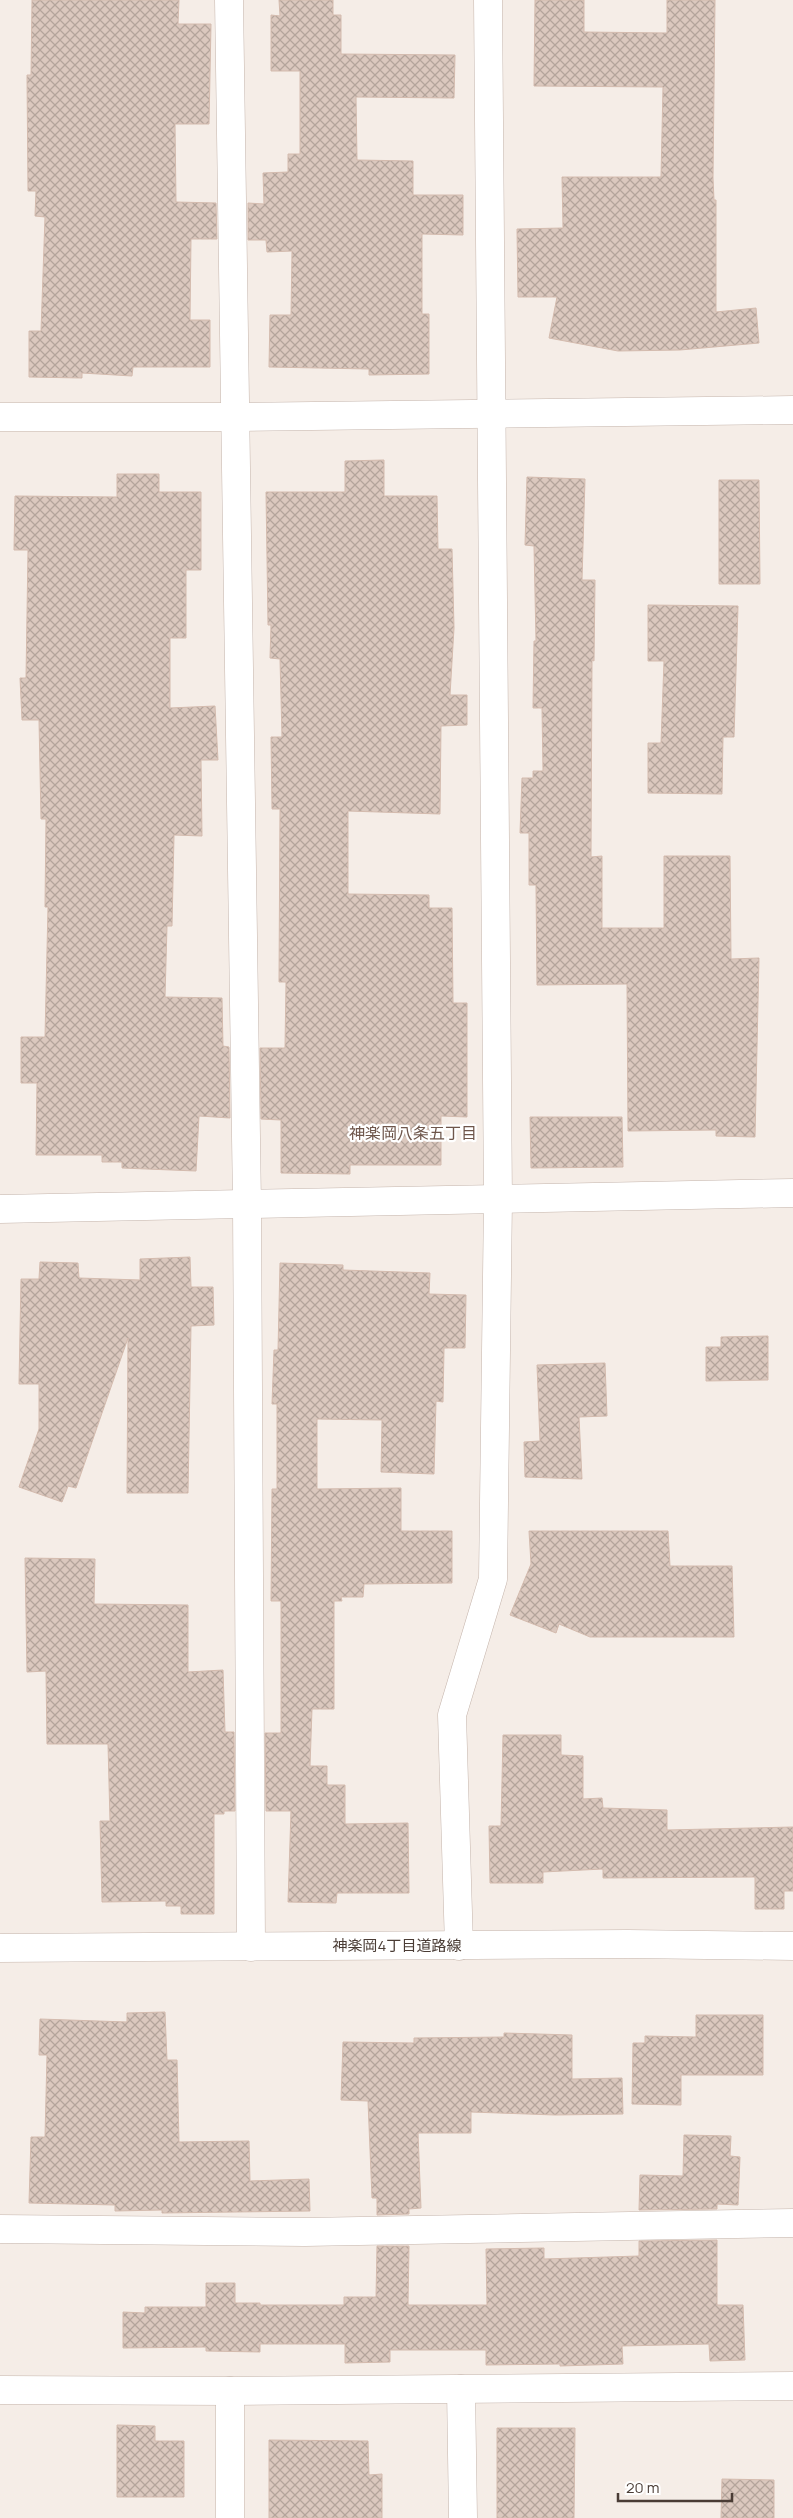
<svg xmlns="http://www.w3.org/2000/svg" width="793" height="2518" font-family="Manrope,'Noto Sans JP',sans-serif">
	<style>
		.building { fill: url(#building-cross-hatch); stroke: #d4bbae }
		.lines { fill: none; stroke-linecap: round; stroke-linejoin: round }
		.minor-casing { stroke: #c5b5ac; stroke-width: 29 }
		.minor { stroke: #fff; stroke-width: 28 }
		.labels { text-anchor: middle; stroke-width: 4.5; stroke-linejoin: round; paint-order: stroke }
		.street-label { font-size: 15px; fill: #4a3c35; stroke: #fff }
		.neighbourhood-label { font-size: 16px; fill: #6e564b; stroke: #fff }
	</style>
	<defs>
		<pattern id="building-cross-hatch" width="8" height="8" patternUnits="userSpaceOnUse" patternTransform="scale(1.25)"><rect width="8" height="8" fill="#dbc8be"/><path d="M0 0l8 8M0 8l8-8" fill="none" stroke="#b4a49b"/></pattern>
	</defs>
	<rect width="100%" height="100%" fill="#f5ede7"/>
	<!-- building -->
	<g class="building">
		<path d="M32 0H179L178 24H211L209 124H175L176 202 216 203 217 239H191L190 320H210V367H133L132 376 82 373V378L29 377V331H41L45 217 35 216 36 191H28L27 75H31Z"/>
		<path d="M279 0H333V15H341V54L455 55 454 98 356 97 357 160 413 161V195H463V235L422 234V314H429V374L369 375V369L269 367 270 315H291L292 251 267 252 266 240H248V203L264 204 263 173 288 172V154H300V71H271V15L280 16Z"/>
		<path d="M535 0H584V32L667 33V0H715L713 178 714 200H716V312L756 308 759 343 680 350 618 351 549 338 557 297H518L517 229 563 228 562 177H661L663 87 534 86Z"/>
		<path d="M384 460V496H437L438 549H452L454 628 450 695H467V725L441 726 440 814 348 811V894L429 895V908H452L453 1003H467V1117L441 1116V1165H350V1174L281 1173V1120L261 1119 260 1048H285L286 982H279L280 809H272L271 737H282L280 659 270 658 271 625H268L266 492H345V461Z"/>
		<path d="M117 474H159V492H201V570H186V638H170V708L215 706 218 760H201L202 836 174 835 172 926H167L165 997 222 998 223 1046 229 1047 230 1118 199 1116 196 1171 122 1168V1162H102V1155H36L37 1083H21V1037H45L48 907H45L46 819H41L39 720H22L20 678H26L28 550H14L15 496 117 497Z"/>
		<path d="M527 477 585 479 582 580H595L594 661 592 660 591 857 602 856V928H664V856H730L731 959 759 958 755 1137 716 1136V1130L628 1131 627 984 537 985 536 885H529V833H520L522 778H533V771H543L542 708H533L534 641H536L534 546 525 545Z"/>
		<path d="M719 480H759L760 584H719Z"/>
		<path d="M648 605 738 606 734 737H723L722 794 648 793V743H661L664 661H648Z"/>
		<path d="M530 1117H622L623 1167 531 1168Z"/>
		<path d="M190 1257 191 1287H213L214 1325 191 1326 188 1493H127L128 1338 76 1488 68 1486 62 1502 19 1487 39 1429V1384H19L21 1279H39L40 1262 78 1263 79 1278 140 1280V1259Z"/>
		<path d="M280 1263 343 1265V1270L430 1273 429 1294 466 1295 465 1348H444L443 1402 436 1401 434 1474 381 1472 382 1420 317 1419V1489L401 1488V1531H452V1583L364 1584 363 1597H341L342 1601H334V1709H312L310 1766H327V1785H345V1824L408 1823 409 1893H337L336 1903 288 1902 291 1811H266L265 1733H281V1601H271L272 1489H277V1404H272L274 1350H278Z"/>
		<path d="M768 1336V1380L706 1381V1347H721V1337Z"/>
		<path d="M605 1363 607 1416 579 1417 582 1479 525 1477 524 1442 540 1441 537 1365Z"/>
		<path d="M529 1531H668L670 1566H732L734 1637H590L559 1624 556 1633 510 1615 531 1564Z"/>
		<path d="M25 1558 95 1559 94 1604 188 1605V1672L223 1670 225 1732H234L235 1811H224V1814H214V1914H181V1906H166V1901L102 1902 100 1821H110L108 1744H47L46 1671 27 1672Z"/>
		<path d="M503 1735H561V1755L583 1756V1799L602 1798 603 1808 667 1810V1830L793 1827V1891H784V1909H755V1877L603 1878V1869L543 1872V1883H490L489 1826H501Z"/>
		<path d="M165 2012 167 2060H177L179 2142 249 2141 250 2181 309 2179 310 2211 162 2213V2210L115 2211V2205L29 2203 31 2137H45L47 2055H39L40 2019 127 2022V2013Z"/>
		<path d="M696 2015H763V2075H681V2105L632 2104 633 2043H645V2036L696 2037Z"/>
		<path d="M504 2033 572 2035V2079L622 2078 623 2114 555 2115 471 2112V2133H418L421 2208 409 2209V2214L377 2215V2198H372L368 2101 341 2100 343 2042 414 2043V2038L504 2037Z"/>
		<path d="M684 2135 731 2136 730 2156 740 2157 738 2205 717 2204V2209L639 2210 640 2175 683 2176Z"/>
		<path d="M717 2240V2305H743L745 2360 710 2361 709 2344 622 2346 623 2364 560 2366V2364L486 2365V2350H390V2362L345 2363V2344H260V2352L206 2351V2347L123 2348V2312L145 2313V2307H206V2283H235V2303H260V2305H344V2297H376L377 2246H409L408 2305H487L486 2249 544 2248V2259L639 2256V2241Z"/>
		<path d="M117 2425 155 2426V2441H184V2497H117Z"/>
		<path d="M497 2428H575L574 2518H497Z"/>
		<path d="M269 2440 368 2441 369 2475 382 2474V2518H269Z"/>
		<path d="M722 2479 774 2480V2518H721Z"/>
	</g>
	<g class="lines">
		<!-- minor casing -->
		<g class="minor-casing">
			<g id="minor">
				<path d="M229 0 247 1204 251 1947"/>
				<path d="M0 417H236L793 410"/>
				<path d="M0 1209 793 1193"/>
				<path d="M459 1946 452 1715 493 1579 498 1200 488 0"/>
				<path d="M0 1948 628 1944 793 1946"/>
				<path d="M0 2229 305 2232 793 2223"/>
				<path d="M461 2389 463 2518"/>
				<path d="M0 2390 230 2391 793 2386"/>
				<path d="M230 2391V2518"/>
			</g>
		</g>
		<!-- minor -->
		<use href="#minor" class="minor"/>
	</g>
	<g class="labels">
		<!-- street labels -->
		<g class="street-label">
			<text x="397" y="1951">神楽岡4丁目道路線</text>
		</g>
		<!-- neighbourhood labels -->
		<g class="neighbourhood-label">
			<text x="413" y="1139">神楽岡八条五丁目</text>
		</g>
	</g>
	<!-- scale -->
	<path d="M618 2493v8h114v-8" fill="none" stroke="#4a3c35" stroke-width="2.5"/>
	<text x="626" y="2493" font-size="15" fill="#4a3c35" stroke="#ffffff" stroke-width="4" paint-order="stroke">20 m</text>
</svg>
